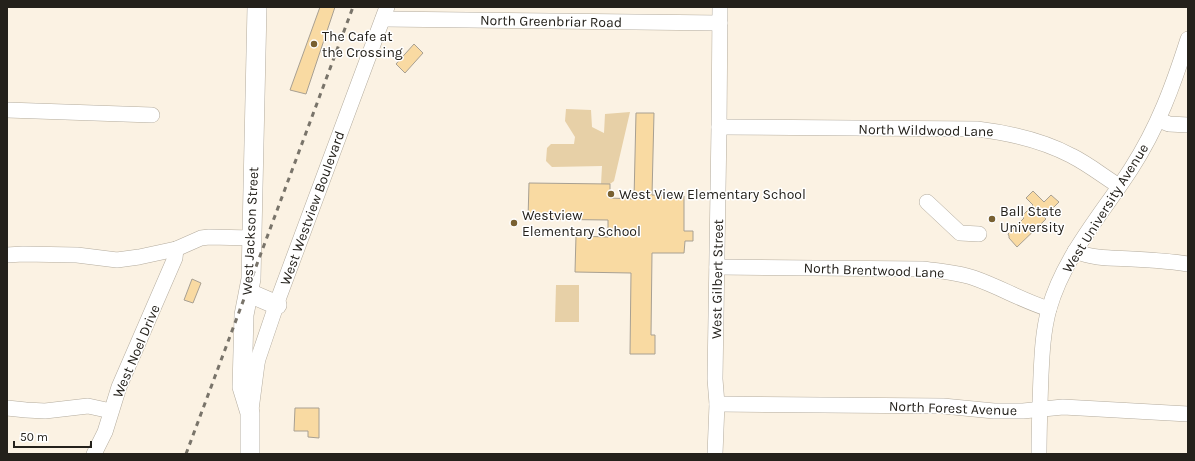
<svg xmlns="http://www.w3.org/2000/svg" width="1195" height="461" font-family="Karla,sans-serif">
	<style>
		.green { fill: #e7d0a7 }
		.building { fill: #f9daa2; stroke: #a8a092 }
		.lines { fill: none; stroke-linecap: round; stroke-linejoin: round }
		.minor-casing { stroke: #b4ac9e; stroke-width: 16 }
		.major-casing { stroke: #b4ac9e; stroke-width: 20 }
		.minor { stroke: #fff; stroke-width: 15 }
		.major { stroke: #fff; stroke-width: 19 }
		.rail { stroke: #79746a; stroke-width: 3; stroke-dasharray: 5 5; stroke-linecap: butt }
		.poi-dot { fill: #786031; stroke: #fff; stroke-width: 1.5 }
		.labels { text-anchor: middle; stroke-width: 3; stroke-linejoin: round; paint-order: stroke }
		.street-label { font-size: 14px; fill: #24211b; stroke: #fff }
		.poi-label { font-size: 14px; fill: #24211b; stroke: #fff; text-anchor: start }
	</style>
	<rect width="100%" height="100%" fill="#fbf2e3"/>
	<!-- green -->
	<g class="green">
		<path d="M566 109 591 110 592 127 604 133 605 114 630 112 614 181 610 184H601L602 166 552 167 546 161 547 148 551 144H574L575 137 565 121Z"/>
		<path d="M556 285H579V322H555Z"/>
	</g>
	<!-- building -->
	<g class="building">
		<path d="M320 7H335L306 94 290 90Z"/>
		<path d="M414 44 423 53 405 73 396 64Z"/>
		<path d="M636 113H654L652 195 684 196V231H693V241H685L684 253H652L651 335H655V354H630L631 273 575 272 576 236 608 237V220L528 219 529 183 610 184V198L634 199Z"/>
		<path d="M1033 191 1044 202 1051 195 1059 202 1044 217 1046 219 1017 247 1009 238V236L1008 234 1024 218 1022 216 1033 205 1026 198Z"/>
		<path d="M192 279 201 283 193 303 184 300Z"/>
		<path d="M295 408H319V438L308 437V431H294Z"/>
	</g>
	<g class="lines">
		<!-- minor casing -->
		<g class="minor-casing">
			<g id="minor">
				<path d="M383 19 720 23"/>
				<path d="M7 110 152 115"/>
				<path d="M1159 120 1169 124 1188 125"/>
				<path d="M719 127 977 129C1010 133 1042 140 1072 156 1088 164 1103 176 1119 186"/>
				<path d="M927 202 960 233 979 234"/>
				<path d="M1075 251C1093 259 1113 258 1132 259 1151 260 1170 261 1188 264"/>
				<path d="M7 255 23 254 77 255 117 260 139 257 176 249 201 238 209 237 252 238"/>
				<path d="M717 267 922 269C940 271 957 272 974 278 1000 287 1023 301 1049 309"/>
				<path d="M717 404 943 406 994 411H1023L1063 407 1188 414"/>
				<path d="M7 408 26 410 45 411 88 406 111 411"/>
				<path d="M251 410 257 364 258 359 279 297 387 7"/>
				<path d="M94 454 105 432 119 387 175 258 176 249"/>
				<path d="M715 454 717 404 715 379 719 127 720 7"/>
				<path d="M1039 454C1039 428 1040 402 1041 375 1042 353 1043 331 1049 309 1064 256 1102 214 1131 169 1158 127 1173 86 1188 39"/>
			</g>
		</g>
		<!-- major casing -->
		<g class="major-casing">
			<g id="major">
				<path d="M249 293 277 305"/>
				<path d="M250 454V413L242 387 244 315 251 279 257 7"/>
			</g>
		</g>
		<!-- minor -->
		<use href="#minor" class="minor"/>
		<!-- major -->
		<use href="#major" class="major"/>
		<!-- rail -->
		<path class="rail" d="M186 454 353 7"/>
	</g>
	<!-- markers -->
	<g class="poi-dot">
		<circle cx="314" cy="44" r="4"/>
		<circle cx="611" cy="194" r="4"/>
		<circle cx="992" cy="219" r="4"/>
		<circle cx="514" cy="223" r="4"/>
	</g>
	<g class="labels">
		<!-- street labels -->
		<g class="street-label">
			<text transform="translate(551 21) rotate(1)" y="5">North Greenbriar Road</text>
			<text transform="translate(926 130) rotate(1)" y="5">North Wildwood Lane</text>
			<text transform="translate(312 208) rotate(-70)" y="5">West Westview Boulevard</text>
			<text transform="translate(1105 208) rotate(-58)" y="5">West University Avenue</text>
			<text transform="translate(250 231) rotate(-87)" y="5">West Jackson Street</text>
			<text transform="translate(874 270) rotate(2)" y="5">North Brentwood Lane</text>
			<text transform="translate(717 279) rotate(-89)" y="5">West Gilbert Street</text>
			<text transform="translate(136 351) rotate(-67)" y="5">West Noel Drive</text>
			<text transform="translate(953 408) rotate(2)" y="5">North Forest Avenue</text>
		</g>
		<!-- poi labels -->
		<g class="poi-label">
			<text x="322" y="41">The Cafe at<tspan x="322" dy="16">the Crossing</tspan></text>
			<text x="619" y="199">West View Elementary School</text>
			<text x="1000" y="216">Ball State<tspan x="1000" dy="16">University</tspan></text>
			<text x="522" y="220">Westview<tspan x="522" dy="16">Elementary School</tspan></text>
		</g>
	</g>
	<!-- border -->
	<rect width="1195" height="461" fill="none" stroke="#24211b" stroke-width="16"/>
	<!-- scale -->
	<path d="M14 441v6h77v-6" fill="none" stroke="#24211b" stroke-width="2"/>
	<text x="20" y="441" font-size="12" fill="#24211b" stroke="#ffffff" stroke-width="3" paint-order="stroke">50 m</text>
</svg>
